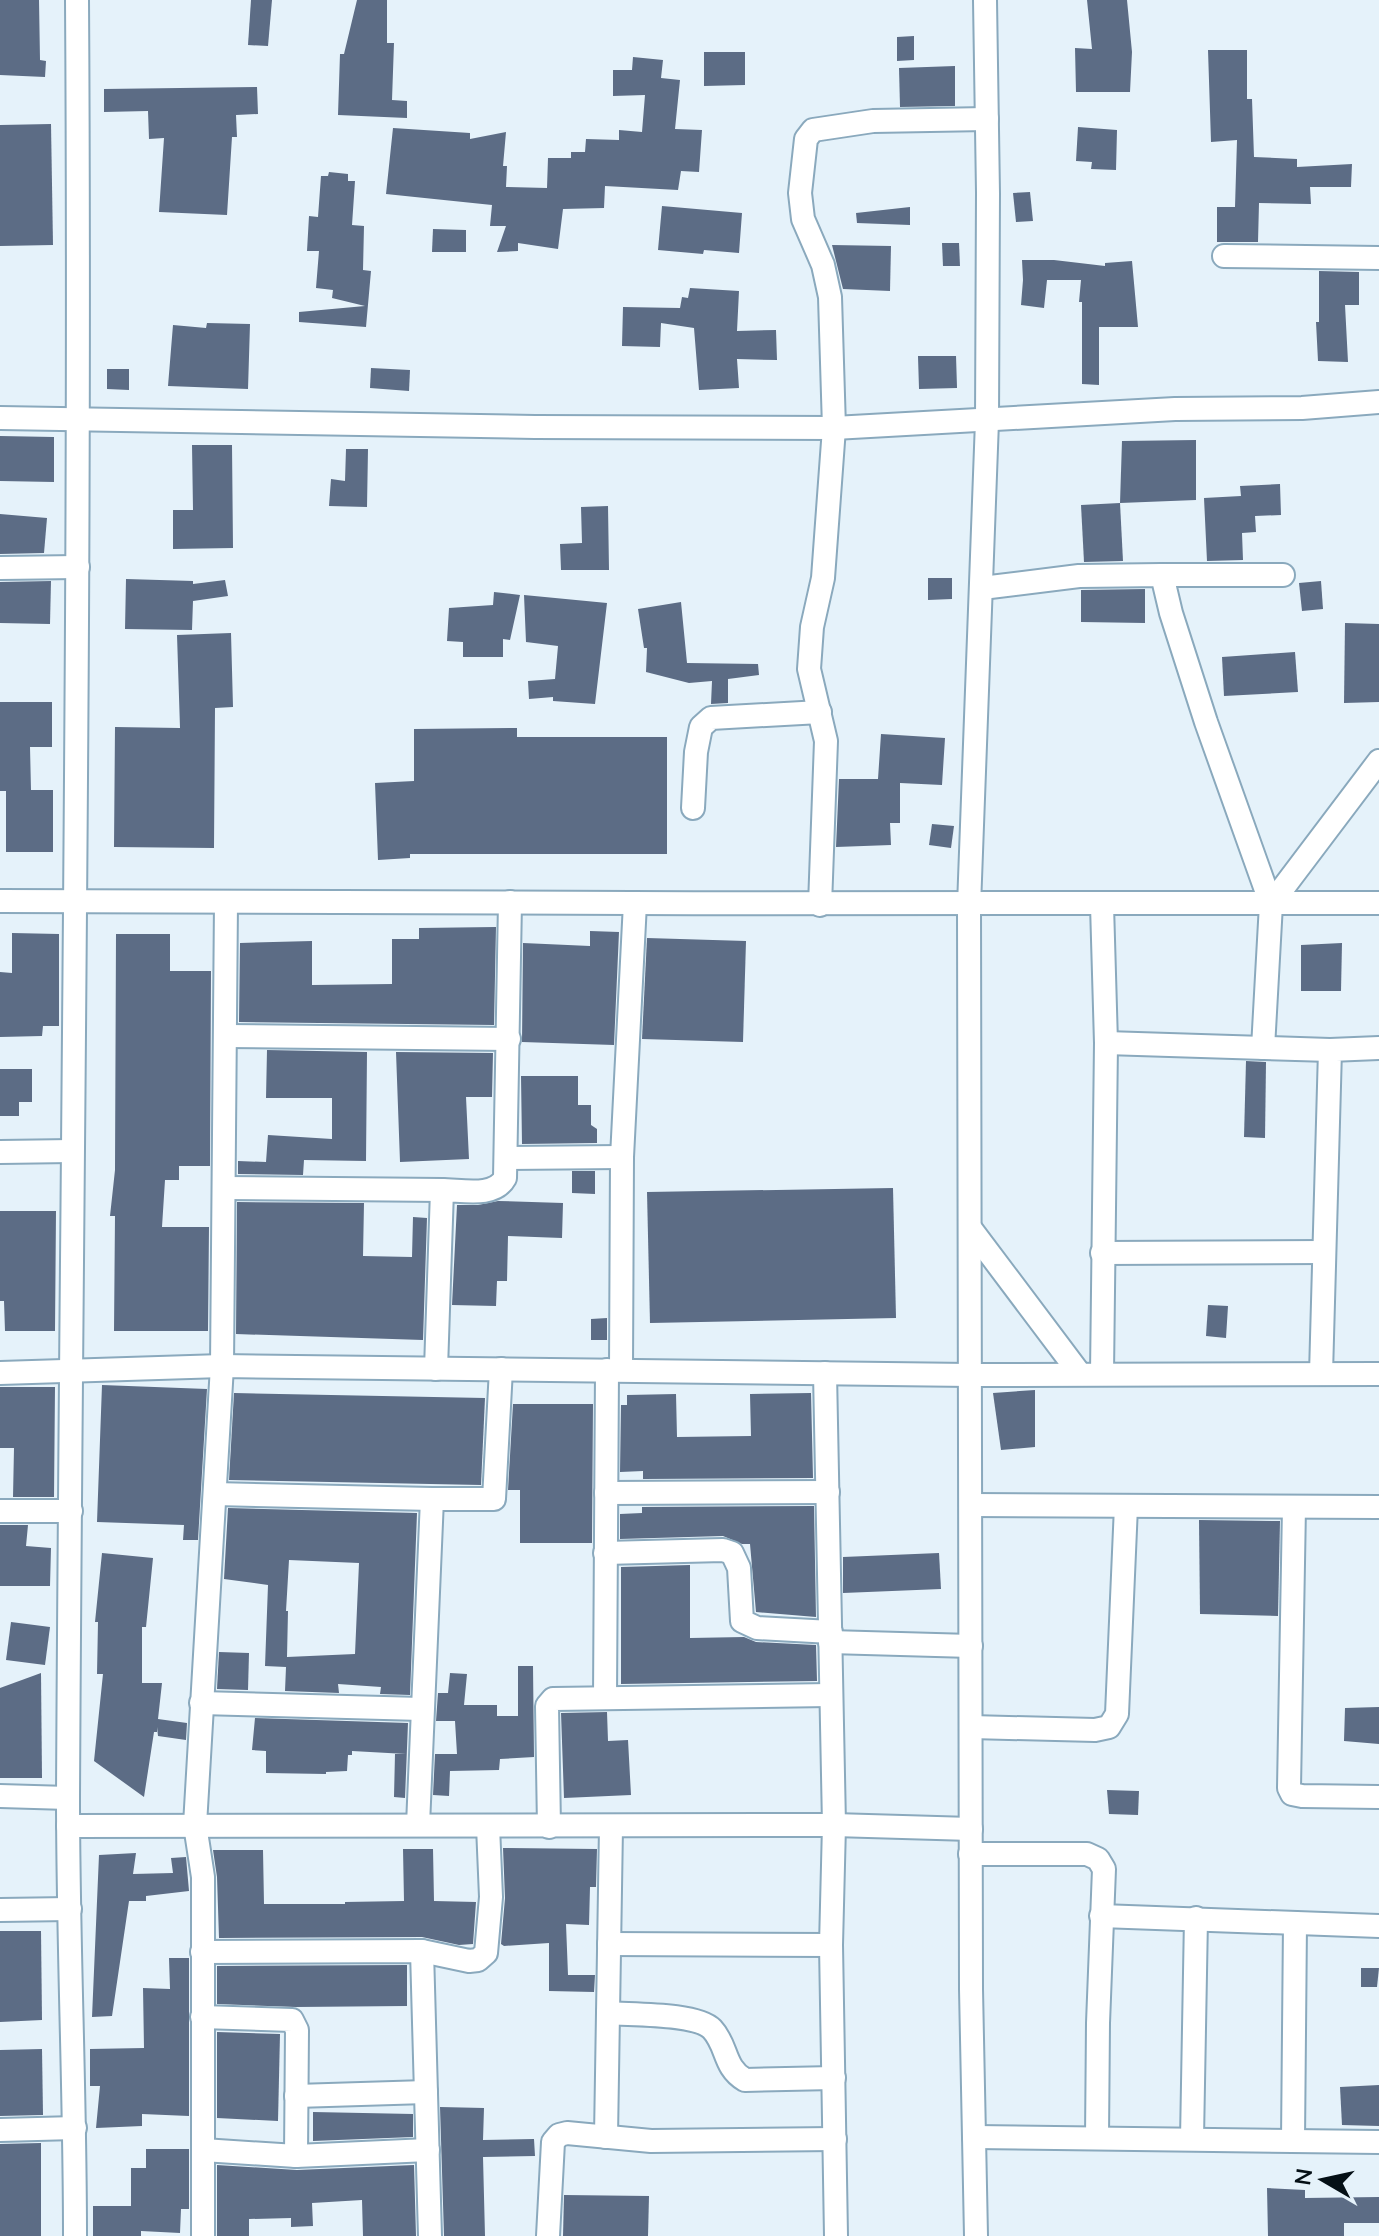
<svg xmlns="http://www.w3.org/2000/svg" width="1379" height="2236" font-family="Mulish,sans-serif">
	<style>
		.building { fill: #5c6c85; fill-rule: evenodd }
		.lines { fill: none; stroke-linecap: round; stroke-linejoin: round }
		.minor-casing { stroke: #8aa9bd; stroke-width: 26 }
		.minor { stroke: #fff; stroke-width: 22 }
	</style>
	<rect width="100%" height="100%" fill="#e5f2fa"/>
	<!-- building -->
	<g class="building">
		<path d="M0 0H39L40 60 46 61 45 77 0 75Z"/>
		<path d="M251 0H272L268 46 248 45Z"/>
		<path d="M357 0H387V43H394L392 100 407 101V118L338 115 340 54H344Z"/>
		<path d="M1087 0H1127L1132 52 1130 92H1076L1075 48 1092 49Z"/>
		<path d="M914 36V60L897 61V37Z"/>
		<path d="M1208 50H1247V99H1252L1254 157 1297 159V167L1352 164 1351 187H1310L1311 204 1259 203 1258 242H1217V207H1235L1237 140 1211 142Z"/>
		<path d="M704 52H745V85L704 86Z"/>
		<path d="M633 57 663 60 661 78 680 80 675 129 702 130 699 172 681 171 678 190 605 186 604 208 563 209 558 249 518 243V251L497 252 506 226H490L492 205 386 194 393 128 470 133V139L506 132 503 166H507L506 187 547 188 548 158H571V152H585L586 139 619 140V130L642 132 645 95 613 96V70H632Z"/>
		<path d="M955 66V106L900 107 899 68Z"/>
		<path d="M257 87 258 114 236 115 237 137H232L227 215 159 212 164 138 149 139 148 111 104 112V89Z"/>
		<path d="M51 124 53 245 0 246V125Z"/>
		<path d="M1078 127 1117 130 1116 170 1091 169 1092 162 1076 161Z"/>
		<path d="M329 172 348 174V181H355L352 225 364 226 363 270 371 271 366 327 299 322V312L365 306 332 298 333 290 316 288 319 251H307L309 216 318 217 321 176H328Z"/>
		<path d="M1030 192 1033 221 1016 222 1013 193Z"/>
		<path d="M662 206 742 213 739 253 704 250 703 254 658 250Z"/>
		<path d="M910 207V225L857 223 856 213Z"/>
		<path d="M433 229 466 230V252H432Z"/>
		<path d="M942 243H959L960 266H943Z"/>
		<path d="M832 245 891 246 890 291 843 289Z"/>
		<path d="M1022 260H1054L1105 266V263L1132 261 1138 327H1099V385L1082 384V302H1079L1081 280H1047L1044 308 1021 305 1023 280Z"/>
		<path d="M1319 271 1359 272V305H1345L1348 362 1318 361 1316 322H1319Z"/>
		<path d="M690 288 739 291 737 331 776 330 777 360 737 359 739 388 699 390 694 328 661 323 660 347 622 346 623 307 680 308 682 297 688 298Z"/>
		<path d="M207 323 250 324 248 389 168 386 173 325 206 328Z"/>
		<path d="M918 356H956L957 388 919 389Z"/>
		<path d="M371 368 410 370 409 391 370 388Z"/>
		<path d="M107 369H129V390L107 389Z"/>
		<path d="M0 436 54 437V482L0 481Z"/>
		<path d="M1196 440V500L1120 503 1122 441Z"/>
		<path d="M192 445H232L233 548 173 549V510H193Z"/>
		<path d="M346 449H368L367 507 329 506 331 479 345 481Z"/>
		<path d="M1280 484 1281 515 1255 516 1256 532 1242 533 1243 560 1207 561 1204 498 1241 496 1240 486Z"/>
		<path d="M1120 503 1123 561 1084 562 1081 505Z"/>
		<path d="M608 506 609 570H561L560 544 582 543 581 507Z"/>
		<path d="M0 514 47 518 44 553 0 554Z"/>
		<path d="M928 578H952V599L928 600Z"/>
		<path d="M126 579 193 581V584L225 580 228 596 193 601 192 630 125 629Z"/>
		<path d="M51 581 50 624 0 623V582Z"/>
		<path d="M1321 581 1323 609 1302 611 1299 583Z"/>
		<path d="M1145 589V623L1081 622V590Z"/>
		<path d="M494 592 520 595 510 640 503 639V657H463V642L447 641 449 608 493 605Z"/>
		<path d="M524 595 607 603 595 704 553 701V697L529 699 528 681 555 679 558 646 526 642Z"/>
		<path d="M681 602 687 663 758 664 759 675 728 679V703L711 704 712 681 689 683 646 672 647 648H644L638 609Z"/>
		<path d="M1345 623 1379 624V702L1344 703Z"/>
		<path d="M231 633 233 707 215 708 214 848 114 847 115 727 180 728 177 635Z"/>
		<path d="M1295 652 1298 692 1224 696 1222 657Z"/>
		<path d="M0 702H52V747H30L31 790H53V852H6V791H0Z"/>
		<path d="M517 728V737H667V854H410V858L378 860 375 783 414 781V729Z"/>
		<path d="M881 734 945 738 942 785 900 783V823H890L891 845 836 847 839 779H878Z"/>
		<path d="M932 824 954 826 951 848 929 845Z"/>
		<path d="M496 927 494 1025 239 1022 240 943 312 941V985L392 984V939H419V928Z"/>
		<path d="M590 931 619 932 614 1045 522 1042 523 943 590 946Z"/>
		<path d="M12 933 59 934V1026H43L42 1036 0 1037V972L12 973Z"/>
		<path d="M116 934H170V971H211L210 1166H179V1180H165L162 1227H209L208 1331H114L115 1216H110L115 1170Z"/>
		<path d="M647 938 746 941 743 1042 642 1039Z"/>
		<path d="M1342 943 1341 991H1301V945Z"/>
		<path d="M267 1050 367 1052 366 1161 304 1160 303 1175 238 1174V1161L266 1162 268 1135 332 1139V1098H266Z"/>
		<path d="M396 1052 493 1053 492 1097H466L469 1159 400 1162Z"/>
		<path d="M1246 1061 1266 1062 1265 1138 1244 1137Z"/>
		<path d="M0 1069H32V1102H19V1116H0Z"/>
		<path d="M521 1076H578V1105H591V1125L597 1129V1143L522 1144Z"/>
		<path d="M572 1171H595V1194L572 1193Z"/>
		<path d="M893 1188 896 1318 650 1323 647 1192Z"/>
		<path d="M498 1201 563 1203 562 1238 508 1236 507 1281H497L496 1306 452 1305 457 1205H478Z"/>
		<path d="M237 1202 364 1203 363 1256 412 1257 413 1217 427 1218 423 1340 236 1334Z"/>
		<path d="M0 1211H56L55 1331H5L4 1301H0Z"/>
		<path d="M1208 1305 1228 1306 1226 1338 1206 1336Z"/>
		<path d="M607 1318V1340H591V1319Z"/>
		<path d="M102 1385 207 1389 198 1540H183L184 1525 97 1522Z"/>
		<path d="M0 1387H55L54 1497H13L14 1448H0Z"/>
		<path d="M1035 1390V1447L1001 1450 993 1393Z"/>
		<path d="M234 1393 485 1398 481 1485 229 1480Z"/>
		<path d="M811 1393 813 1478 643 1479V1471L620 1472 621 1405H627V1395L676 1394 677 1437 751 1436 750 1394Z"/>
		<path d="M513 1404H593L592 1543H520V1490H508Z"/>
		<path d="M814 1506 816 1617 756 1612 750 1544H742L723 1536 620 1539V1514L642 1513V1507Z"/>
		<path d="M228 1508 417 1513 410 1695 380 1694 381 1687 338 1684 339 1693 285 1691 286 1667 265 1666 268 1585 224 1579ZM289 1560 359 1563 355 1654 287 1657 288 1611H286Z"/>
		<path d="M1199 1520 1280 1521 1278 1616 1200 1614Z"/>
		<path d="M0 1525H28L26 1546 51 1548 50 1586H0Z"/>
		<path d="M102 1553 153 1558 146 1627H142V1683H162L158 1719 187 1723 186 1740 158 1736 157 1727V1732H154L144 1797 94 1761 103 1674H97L98 1622H95Z"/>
		<path d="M939 1553 941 1589 843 1593V1557Z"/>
		<path d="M690 1565V1638L744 1637 756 1642 816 1645 817 1681 621 1684V1567Z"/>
		<path d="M11 1622 50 1627 45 1665 6 1660Z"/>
		<path d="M219 1652 249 1653 248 1690 217 1689Z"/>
		<path d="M518 1666H533L534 1757 500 1759 499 1770 450 1771 449 1796 433 1795 435 1754H457L455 1721H436L438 1693H448L450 1673 467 1674 464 1705H497V1716H518Z"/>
		<path d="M41 1673 42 1778H0V1688Z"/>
		<path d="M1379 1707V1744L1344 1741 1345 1708Z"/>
		<path d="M607 1712 608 1741 628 1740 631 1795 564 1798 561 1713Z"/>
		<path d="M255 1718 408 1723 405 1798 394 1797 395 1754H406L352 1751V1755H348L347 1771 326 1772V1774L266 1773V1751L252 1750Z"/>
		<path d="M1107 1790 1139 1791 1138 1815 1109 1814Z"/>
		<path d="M503 1848 597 1849 596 1887H590L589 1925 566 1924 568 1975H595L594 1992 549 1991V1943L504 1946 501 1944 505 1898Z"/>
		<path d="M403 1849H433L434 1901 476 1902 473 1944 459 1945 422 1937 219 1938 217 1877 213 1850H263L264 1904H345V1902L404 1901Z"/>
		<path d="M136 1853 133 1874 173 1873 171 1858 186 1857 189 1891 146 1896V1901H129L112 2016 92 2017 99 1855Z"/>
		<path d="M0 1931H41L42 2020 0 2022Z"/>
		<path d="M169 1958H189V2116L142 2114V2126L96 2128 100 2086H90V2049L144 2048 143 1988 170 1989Z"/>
		<path d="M407 1965V2006L296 2007 217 2004V1966Z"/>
		<path d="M1361 1968H1379L1377 1987H1361Z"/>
		<path d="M217 2032 280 2034 278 2121 217 2118Z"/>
		<path d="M42 2049 43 2115 0 2116V2050Z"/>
		<path d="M1379 2085V2126L1342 2125 1340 2087Z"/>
		<path d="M440 2107 484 2108 483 2140 534 2139 535 2156 483 2157 485 2236H444Z"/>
		<path d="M313 2112 413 2114V2137L313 2141Z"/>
		<path d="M41 2143V2236H0V2144Z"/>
		<path d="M146 2149H189V2209H181L180 2233 141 2231V2236H93V2206H131V2168H146Z"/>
		<path d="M217 2165 297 2170 414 2165 416 2236H363L362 2200 312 2203 313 2226 291 2227V2218L249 2219V2236H217Z"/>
		<path d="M1267 2188 1305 2190V2198L1379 2197V2223H1344V2236H1268Z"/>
		<path d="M564 2195 649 2196 648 2236H563Z"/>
	</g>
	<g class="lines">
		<!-- minor casing -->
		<g class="minor-casing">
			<g id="minor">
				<path d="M1224 256 1379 258"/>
				<path d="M0 418 535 427 834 428 1175 409 1302 408 1379 402"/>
				<path d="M0 568 78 567"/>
				<path d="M1162 575H1283"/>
				<path d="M982 588 1079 576 1162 575 1171 613 1206 722 1271 904 1263 1048"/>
				<path d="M693 808 696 752 701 727 711 718 820 712"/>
				<path d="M0 901C460 901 919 906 1379 903"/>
				<path d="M1271 904 1379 761"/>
				<path d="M820 905 826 741 809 669 812 627 823 578 834 428 830 297 823 265 803 219 800 193 806 139 813 130 873 121 987 119"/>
				<path d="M1102 905 1106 1043 1102 1374"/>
				<path d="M226 1036 509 1039"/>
				<path d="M1106 1043 1330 1050"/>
				<path d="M0 1152 72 1151"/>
				<path d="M506 1158 622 1157"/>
				<path d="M225 1188 442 1190"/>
				<path d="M971 1229 1080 1374"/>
				<path d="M1102 1253 1324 1252"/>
				<path d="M436 1369 442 1190C462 1190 494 1198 505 1178L510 902"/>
				<path d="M621 1370 622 1157 635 903"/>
				<path d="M0 1373 222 1366 970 1375 1379 1374"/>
				<path d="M825 1373 834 1825 831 1945 836 2236"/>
				<path d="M1321 1374 1330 1050 1379 1048"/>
				<path d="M606 1493 828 1492"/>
				<path d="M215 1494 432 1499 418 1825"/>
				<path d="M432 1499H494L501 1369"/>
				<path d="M971 1505 1379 1507"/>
				<path d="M1294 1507 1289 1788 1292 1794 1302 1796 1379 1797"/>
				<path d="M0 1511H71"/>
				<path d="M605 1553 723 1550 732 1553 739 1568 742 1621 757 1628 831 1632"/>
				<path d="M830 1642 971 1646"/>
				<path d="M605 1698 607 1370"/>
				<path d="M201 1703 421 1709"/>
				<path d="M971 1727 1095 1730 1109 1727 1117 1714 1126 1506"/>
				<path d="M0 1796 68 1798"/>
				<path d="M68 1826 834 1825 971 1829"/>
				<path d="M549 1827 547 1706 553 1699 830 1695"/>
				<path d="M970 1854H1087L1098 1859 1104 1869 1098 2023 1097 2138"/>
				<path d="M0 1910 70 1909"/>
				<path d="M1101 1916 1379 1926"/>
				<path d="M609 1944 831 1945"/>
				<path d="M422 1951 430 2236"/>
				<path d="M202 1952 422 1951 469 1961 478 1960 486 1953 491 1897 488 1826"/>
				<path d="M608 2013C632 2015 696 2013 712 2029 728 2046 723 2067 745 2080L834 2078"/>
				<path d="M202 2017 292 2020 297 2030 296 2156"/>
				<path d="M296 2096 426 2092"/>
				<path d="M0 2130 75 2128"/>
				<path d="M606 2137 611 1827"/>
				<path d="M974 2137 1379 2142"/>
				<path d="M1192 2139 1196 1918"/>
				<path d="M1293 2141 1295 1923"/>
				<path d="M203 2150 296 2156 428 2150"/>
				<path d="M75 2236C75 2090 68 1944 68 1798 71 1199 81 599 77 0"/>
				<path d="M203 2236V1877L195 1825 222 1366 226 902"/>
				<path d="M548 2236 553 2142 559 2135 567 2133 651 2141 835 2139"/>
				<path d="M976 2236 971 1989 969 906 987 421 988 193 985 0"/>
			</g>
		</g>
		<!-- minor -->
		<use href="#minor" class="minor"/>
	</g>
	<!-- north arrow -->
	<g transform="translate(1323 2180) rotate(279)" stroke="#e5f2fa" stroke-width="6" paint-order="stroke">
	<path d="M0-6L14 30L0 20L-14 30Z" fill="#051016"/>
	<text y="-12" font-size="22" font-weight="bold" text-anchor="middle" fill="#051016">N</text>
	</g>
</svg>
